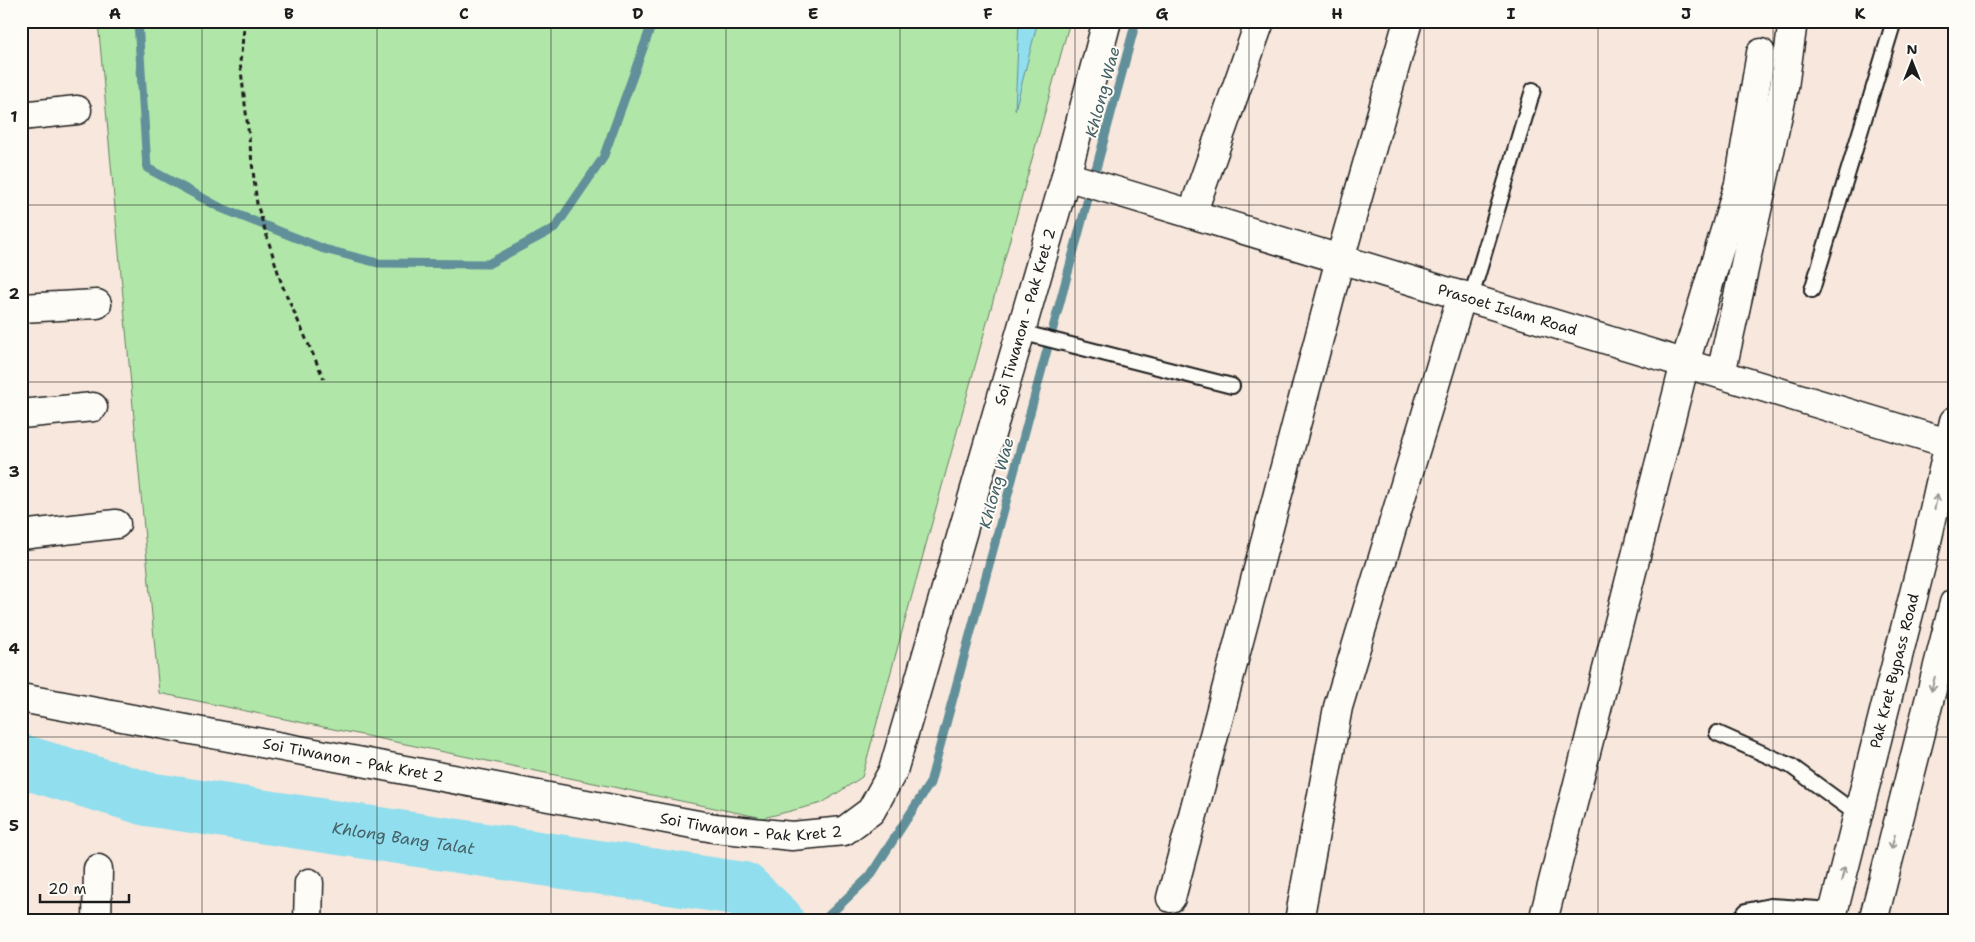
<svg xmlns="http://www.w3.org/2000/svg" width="1975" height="942" font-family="'Shantell Sans',sans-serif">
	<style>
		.green { fill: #b0e6a8; stroke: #668162 }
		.water { fill: #90deee; stroke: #62909a }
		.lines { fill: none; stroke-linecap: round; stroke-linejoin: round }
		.stream { stroke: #62909a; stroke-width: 9 }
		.river { stroke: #90deee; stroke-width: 54 }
		.lane-casing { stroke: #1c1c1c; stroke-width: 18 }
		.street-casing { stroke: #1c1c1c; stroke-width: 31 }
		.secondary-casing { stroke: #1c1c1c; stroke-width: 31 }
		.path { stroke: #1c1c1c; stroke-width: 3; stroke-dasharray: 5 4; stroke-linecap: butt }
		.lane { stroke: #fdfcf7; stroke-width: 14 }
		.street { stroke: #fdfcf7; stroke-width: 28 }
		.secondary { stroke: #fdfcf7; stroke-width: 28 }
		.oneway { stroke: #989794 }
		.grid { fill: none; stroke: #1c1c1c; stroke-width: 1; stroke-opacity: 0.55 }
		.labels { text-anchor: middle; stroke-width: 4; stroke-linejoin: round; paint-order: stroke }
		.street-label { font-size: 15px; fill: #1c1c1c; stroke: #fdfcf7 }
		.water-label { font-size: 16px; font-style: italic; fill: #456066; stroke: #fdfcf7 }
		.neatline { fill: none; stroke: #1c1c1c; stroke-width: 2 }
		.grid-label { font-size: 16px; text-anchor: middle; font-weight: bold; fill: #1c1c1c }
	</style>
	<rect width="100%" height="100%" fill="#f7e7dc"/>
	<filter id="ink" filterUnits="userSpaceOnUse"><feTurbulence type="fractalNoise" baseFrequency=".02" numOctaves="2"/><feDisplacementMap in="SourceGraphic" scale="10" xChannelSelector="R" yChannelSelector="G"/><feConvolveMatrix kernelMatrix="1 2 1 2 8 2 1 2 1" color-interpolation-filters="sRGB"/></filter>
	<g filter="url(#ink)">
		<!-- green -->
		<path class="green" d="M98 21H1070L862 777 822 803 763 818 159 693Z"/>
		<!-- water -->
		<path class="water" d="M1019 21H1038L1015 110Z"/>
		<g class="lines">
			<!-- stream -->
			<g class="stream">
				<path d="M138 21 147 168 221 208 324 249 378 263 488 264 555 228 603 158 653 21"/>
				<path d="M823 921 870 876 930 783 1136 21"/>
			</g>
			<!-- river -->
			<path class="river" id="s1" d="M21 761 147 799 743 889 777 921"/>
			<!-- lane casing -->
			<g class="lane-casing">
				<g id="lane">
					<path d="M1812 290 1894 21"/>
					<path d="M1471 297 1533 90"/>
					<path d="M1020 332 1232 386"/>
					<path d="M1717 733 1791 766 1858 815"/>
					<path d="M1739 921 1746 911 1770 906 1834 910"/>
				</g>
			</g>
			<!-- street casing -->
			<g class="street-casing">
				<g id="street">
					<path d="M21 116 77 110"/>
					<path d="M1066 176 1107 21"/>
					<path d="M1192 214 1260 21"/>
					<path d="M21 308 97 304"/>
					<path d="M1721 374 1784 87 1793 21"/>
					<path d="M21 414 93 407"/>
					<path d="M21 535 116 524"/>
					<path d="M1171 898 1340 259 1408 21"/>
					<path d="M97 921 98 869"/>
					<path d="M308 921 309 883"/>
					<path d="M1299 921 1338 707 1462 295"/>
					<path d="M1543 921 1685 363 1739 184 1761 53"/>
				</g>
			</g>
			<!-- secondary casing -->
			<g class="secondary-casing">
				<g id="secondary">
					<path id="s2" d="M21 698 714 828 792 836 844 831 871 811 893 771 1066 176 1954 445"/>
					<path id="s3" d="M1831 921 1925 550 1954 421"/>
					<path d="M1873 921 1954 603"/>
				</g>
			</g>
			<!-- path -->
			<path class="path" d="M245 21 240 62 257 204 282 285 324 379"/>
			<!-- lane -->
			<use href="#lane" class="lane"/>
			<!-- street -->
			<use href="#street" class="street"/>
			<!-- secondary -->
			<use href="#secondary" class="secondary"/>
		</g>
		<!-- one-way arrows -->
		<defs><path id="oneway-shaft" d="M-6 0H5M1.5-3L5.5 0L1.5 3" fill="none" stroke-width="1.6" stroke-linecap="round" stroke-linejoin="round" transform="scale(1.25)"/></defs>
		<g class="oneway">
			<use href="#oneway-shaft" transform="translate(1936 502) rotate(-78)"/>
			<use href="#oneway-shaft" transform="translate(1933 684) rotate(104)"/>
			<use href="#oneway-shaft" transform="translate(1893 842) rotate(104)"/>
			<use href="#oneway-shaft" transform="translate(1843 874) rotate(-76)"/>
		</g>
	</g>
	<!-- grid -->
	<path class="grid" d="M202 21V921M377 21V921M551 21V921M726 21V921M900 21V921M1075 21V921M1249 21V921M1424 21V921M1598 21V921M1773 21V921M21 205H1954M21 382H1954M21 560H1954M21 737H1954"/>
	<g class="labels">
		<!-- street labels -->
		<g class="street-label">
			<text dy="5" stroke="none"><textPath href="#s2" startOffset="1996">Prasoet Islam Road</textPath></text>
			<text dy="5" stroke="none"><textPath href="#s2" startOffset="1388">Soi Tiwanon - Pak Kret 2</textPath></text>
			<text dy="5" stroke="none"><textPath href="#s3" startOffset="258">Pak Kret Bypass Road</textPath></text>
			<text dy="5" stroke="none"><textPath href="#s2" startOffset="338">Soi Tiwanon - Pak Kret 2</textPath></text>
			<text dy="5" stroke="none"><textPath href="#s2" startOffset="742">Soi Tiwanon - Pak Kret 2</textPath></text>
		</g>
		<!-- water labels -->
		<g class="water-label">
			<text transform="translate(1102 92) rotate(-75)" y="6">Khlong Wae</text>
			<text transform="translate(996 483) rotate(-75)" y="6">Khlong Wae</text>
			<text dy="6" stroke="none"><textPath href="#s1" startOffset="391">Khlong Bang Talat</textPath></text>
		</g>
	</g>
	<!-- margin -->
	<rect width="1975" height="942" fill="none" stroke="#fdfcf7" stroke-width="55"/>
	<!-- north arrow -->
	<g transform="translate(1912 62)" stroke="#fdfcf7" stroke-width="4" paint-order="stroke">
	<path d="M0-4L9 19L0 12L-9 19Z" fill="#1c1c1c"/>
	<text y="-8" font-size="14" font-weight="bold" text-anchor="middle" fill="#1c1c1c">N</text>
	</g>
	<!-- scale -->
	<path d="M40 894v8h89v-8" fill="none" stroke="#1c1c1c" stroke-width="2.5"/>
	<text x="48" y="894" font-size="15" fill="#1c1c1c" stroke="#fdfcf7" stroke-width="4" paint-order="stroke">20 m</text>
	<rect x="28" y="28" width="1920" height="886" class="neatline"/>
	<g class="grid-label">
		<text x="115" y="19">A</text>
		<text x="289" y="19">B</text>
		<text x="464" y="19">C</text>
		<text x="638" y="19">D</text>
		<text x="813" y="19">E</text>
		<text x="988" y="19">F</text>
		<text x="1162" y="19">G</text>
		<text x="1337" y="19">H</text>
		<text x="1511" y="19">I</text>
		<text x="1686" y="19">J</text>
		<text x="1860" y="19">K</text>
		<text x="14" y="122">1</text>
		<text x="14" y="299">2</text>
		<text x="14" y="477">3</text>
		<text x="14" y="654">4</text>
		<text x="14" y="831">5</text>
	</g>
</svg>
